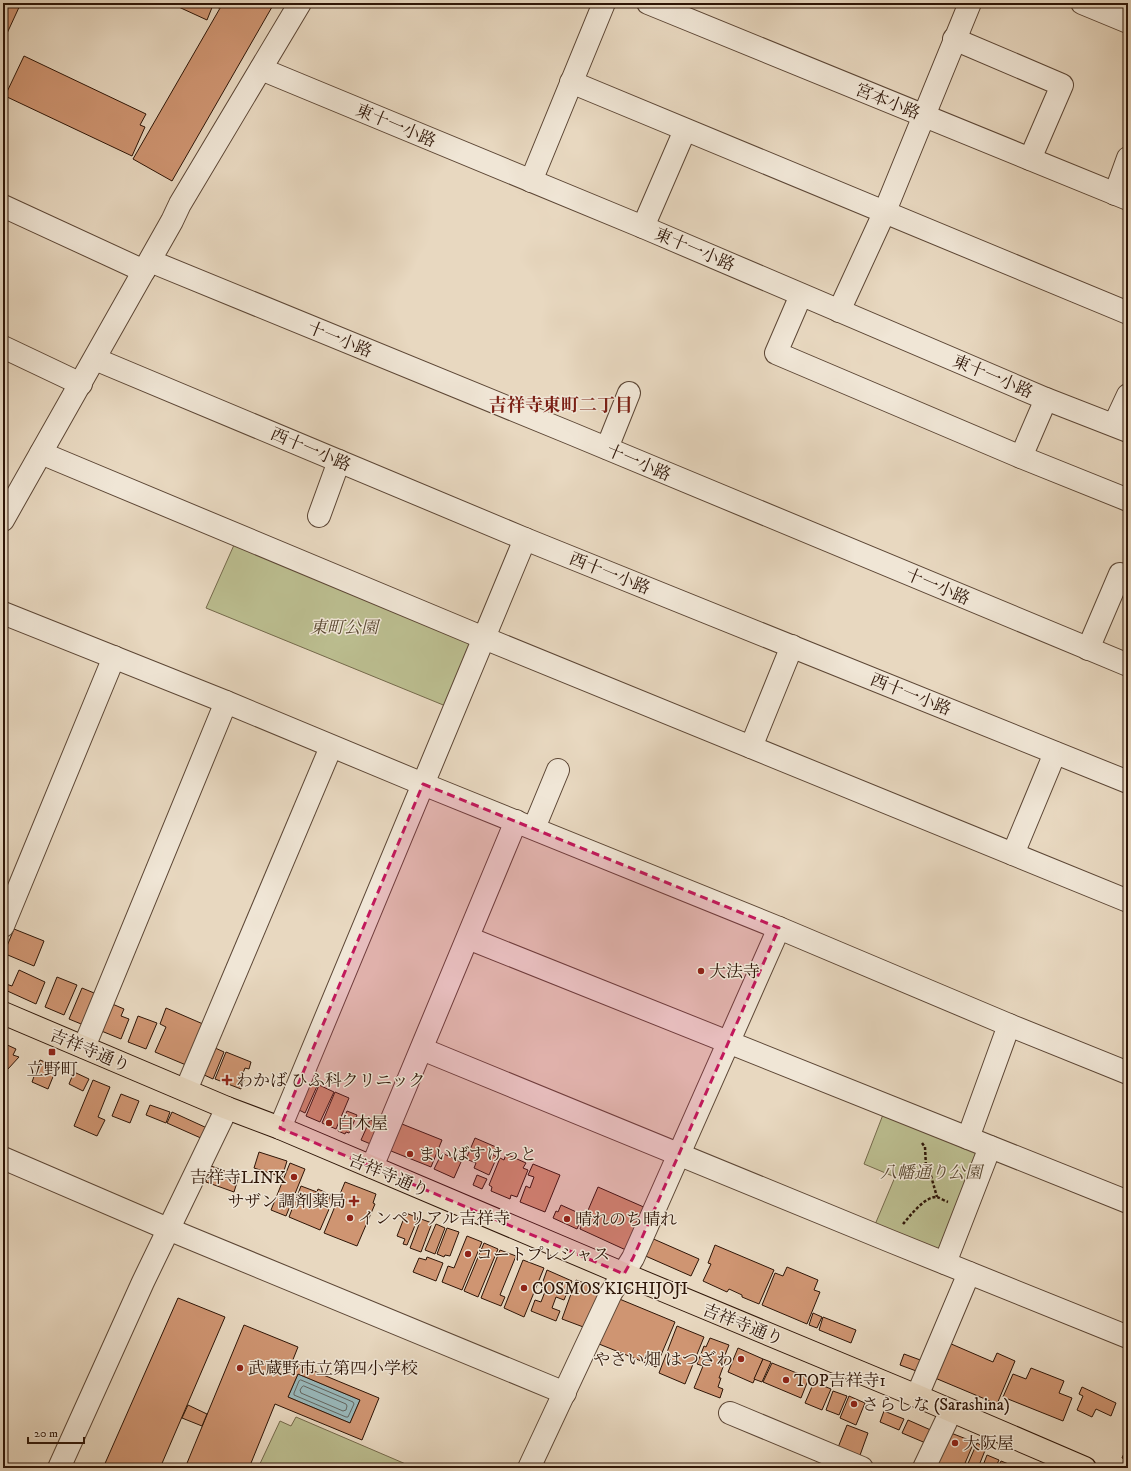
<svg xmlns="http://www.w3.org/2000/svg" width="1131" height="1471" font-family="'IM FELL DW Pica','Noto Serif JP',serif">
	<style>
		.green { fill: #bbbd8f; stroke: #74694b }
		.water { fill: #99b8ba; stroke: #6e7772 }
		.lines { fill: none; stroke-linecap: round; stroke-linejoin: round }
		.shore { stroke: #646660; stroke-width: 1 }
		.building { fill: #cf9572; stroke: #2e1507; fill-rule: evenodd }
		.minor-casing { stroke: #5c4635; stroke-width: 24 }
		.major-casing { stroke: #2e1507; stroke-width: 24 }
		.path { stroke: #2e1507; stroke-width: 2.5; stroke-dasharray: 3 2; stroke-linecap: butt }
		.minor { stroke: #f0e6d6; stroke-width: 22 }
		.major { stroke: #e8d8c0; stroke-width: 22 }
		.marked { fill: #c2185b; fill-opacity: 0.2; stroke: #c2185b; stroke-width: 3; stroke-dasharray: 8 5; stroke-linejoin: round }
		.poi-dot { fill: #8f2418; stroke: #f0e6d6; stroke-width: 1.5 }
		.labels { text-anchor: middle; stroke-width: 3; stroke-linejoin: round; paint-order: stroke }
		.street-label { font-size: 17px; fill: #2e1507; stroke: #f0e6d6 }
		.park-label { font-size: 17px; font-style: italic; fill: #584730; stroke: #f0e6d6 }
		.poi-label { font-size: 17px; fill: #2e1507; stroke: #f0e6d6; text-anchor: start }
		.neighbourhood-label { font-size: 18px; font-weight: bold; fill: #7a1f14; stroke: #f0e6d6 }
	</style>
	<rect width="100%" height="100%" fill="#e8d8c0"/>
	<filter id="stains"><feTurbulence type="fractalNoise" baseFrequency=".005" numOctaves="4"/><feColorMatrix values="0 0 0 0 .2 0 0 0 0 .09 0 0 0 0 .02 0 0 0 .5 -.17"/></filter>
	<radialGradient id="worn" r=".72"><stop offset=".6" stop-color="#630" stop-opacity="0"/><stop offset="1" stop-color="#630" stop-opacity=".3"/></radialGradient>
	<!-- green -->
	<g class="green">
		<path d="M234 545 481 647 453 709 206 608Z"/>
		<path d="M884 1112 979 1152 944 1246 933 1252 874 1227 895 1177 864 1164Z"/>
		<path d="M296 1417 415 1468H258L280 1421 291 1426Z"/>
	</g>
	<!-- water -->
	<path class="water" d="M298 1374 360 1400 350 1423 288 1397Z"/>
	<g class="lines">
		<!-- shore -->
		<g class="shore">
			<path d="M301 1380 353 1402 354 1404 348 1417H346L294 1395V1393L299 1381Z"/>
			<path d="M304 1386 346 1404 347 1406 346 1410 343 1411 301 1393 300 1390 302 1387Z"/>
		</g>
	</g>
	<!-- building -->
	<g class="building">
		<path d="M3 3H21L3 42Z"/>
		<path d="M170 3H221L219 8 213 5 207 20Z"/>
		<path d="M223 3H266L272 7 172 181 133 159Z"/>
		<path d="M24 56 146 114 140 125 145 127 132 156 5 96Z"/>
		<path d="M14 929 44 941 34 966 3 953 4 948 7 946Z"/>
		<path d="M19 970 45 982 36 1004 3 989 6 984 12 986Z"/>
		<path d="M57 977 77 985 64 1015 45 1007Z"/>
		<path d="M82 988 99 995 86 1026 69 1019Z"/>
		<path d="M110 1003 124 1009 121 1016 129 1019 121 1039 99 1030Z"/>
		<path d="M166 1008 203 1024 186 1065 155 1052 166 1027 160 1024Z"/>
		<path d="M138 1016 157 1023 146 1049 128 1042Z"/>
		<path d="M3 1043 16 1049 13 1055 19 1057 8 1069 3 1067Z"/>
		<path d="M213 1047 224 1052 213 1079 202 1074Z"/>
		<path d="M226 1052 251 1062 249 1069 245 1068 241 1078 244 1080 241 1089 215 1079Z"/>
		<path d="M40 1060 57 1067 48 1089 32 1082Z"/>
		<path d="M74 1072 89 1079 83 1091 69 1084Z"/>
		<path d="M93 1080 110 1087 98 1117 105 1120 97 1136 74 1126Z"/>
		<path d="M307 1080 318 1084 305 1113 295 1108Z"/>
		<path d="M319 1085 334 1092 320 1122 306 1116Z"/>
		<path d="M335 1092 349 1098 336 1129 322 1123Z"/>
		<path d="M121 1094 139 1101 130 1123 112 1116Z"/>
		<path d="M150 1105 170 1112 166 1123 146 1115Z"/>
		<path d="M347 1111 357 1115 349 1133 346 1132 345 1134 338 1131Z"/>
		<path d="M172 1112 207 1128 203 1139 167 1123Z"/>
		<path d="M370 1120 381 1125 373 1145 361 1140Z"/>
		<path d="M397 1122 442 1140 431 1167 386 1149Z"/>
		<path d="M475 1138 496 1147 493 1155 497 1157 489 1175 474 1168 476 1163 466 1159Z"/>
		<path d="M259 1152 287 1161 282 1177 254 1168Z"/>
		<path d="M442 1153 461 1162 454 1178 434 1169Z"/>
		<path d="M506 1154 526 1163 523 1168 528 1170 517 1197 511 1195 510 1199 491 1191 492 1187 489 1185 500 1158 504 1160Z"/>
		<path d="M290 1163 305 1169 286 1216 271 1210Z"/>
		<path d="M533 1164 560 1175 545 1212 520 1202 526 1186 530 1188 534 1177 528 1175Z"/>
		<path d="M211 1166 239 1176 234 1192 206 1182Z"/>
		<path d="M477 1175 487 1179 482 1189 473 1185Z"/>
		<path d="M345 1182 376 1194 373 1203 375 1204 357 1246 324 1233Z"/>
		<path d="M301 1186 317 1192 318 1189 331 1195 329 1198 333 1200 320 1230 289 1217Z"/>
		<path d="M598 1187 646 1208 628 1251 580 1229Z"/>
		<path d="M561 1205 583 1215 577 1229 553 1218 556 1211 558 1212Z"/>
		<path d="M406 1213 418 1218 407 1245 403 1244 405 1239 397 1236Z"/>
		<path d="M421 1219 432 1223 421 1252 410 1248Z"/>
		<path d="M436 1224 445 1228 435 1254 425 1250Z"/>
		<path d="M447 1228 459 1232 450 1256 445 1255 444 1257 437 1254Z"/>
		<path d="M467 1236 482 1242 462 1290 442 1282 448 1266 454 1268Z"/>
		<path d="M649 1237 699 1259 691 1276 641 1254Z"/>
		<path d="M484 1243 498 1249 478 1297 464 1291Z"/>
		<path d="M715 1245 774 1270 759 1304 742 1297V1295L729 1289 727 1292 703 1281 711 1264 708 1263Z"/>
		<path d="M500 1250 516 1256 500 1295 505 1297 501 1306 481 1298Z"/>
		<path d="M427 1257 443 1263 436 1281 413 1272 419 1258 426 1260Z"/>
		<path d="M523 1260 544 1268 524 1317 504 1308Z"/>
		<path d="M787 1267 818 1280 814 1290 820 1292 807 1324 762 1305 775 1273 783 1276Z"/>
		<path d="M547 1270 572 1281 564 1300 556 1297 552 1308 560 1311 556 1321 531 1311 535 1300 541 1302 546 1289 541 1287Z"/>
		<path d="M576 1280 600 1289 586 1328 562 1319Z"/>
		<path d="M178 1298 225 1317 160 1468H103Z"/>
		<path d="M617 1298 675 1322 656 1367 599 1344Z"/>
		<path d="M813 1313 822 1317 817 1328 809 1325Z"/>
		<path d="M823 1317 856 1330 851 1343 819 1330Z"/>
		<path d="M244 1325 298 1347 292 1362 379 1398 362 1440 275 1404 249 1468H185ZM298 1374 360 1400 350 1423 288 1397Z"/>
		<path d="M677 1326 704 1337 685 1384 659 1373Z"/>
		<path d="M710 1338 729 1345 725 1355 727 1356 719 1378H721L718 1387 723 1389 720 1398 694 1388 703 1366 697 1364 704 1346 706 1347Z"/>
		<path d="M949 1343 993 1362 997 1353 1015 1361 997 1404 935 1378Z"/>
		<path d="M738 1348 763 1359 753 1383 728 1372Z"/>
		<path d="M904 1354 923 1361 919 1372 900 1365Z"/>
		<path d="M763 1359 771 1362 762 1382 754 1379Z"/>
		<path d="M772 1363 809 1378 801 1398 763 1382Z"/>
		<path d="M1031 1368 1064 1381 1059 1393 1072 1398 1063 1421 1003 1397 1013 1374 1026 1379Z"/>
		<path d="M814 1382 831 1389 822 1410 805 1403Z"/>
		<path d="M1082 1387 1116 1403 1111 1416 1096 1409 1092 1417 1077 1410 1083 1396 1079 1394Z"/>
		<path d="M833 1391 847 1396 839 1415 826 1410Z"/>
		<path d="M849 1396 865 1403 856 1425 840 1418Z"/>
		<path d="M188 1405 207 1414 202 1426 182 1418Z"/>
		<path d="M884 1411 904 1419 899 1430 880 1422Z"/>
		<path d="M908 1420 933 1431 928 1444 902 1433Z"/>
		<path d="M847 1425 868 1433 859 1458 837 1450Z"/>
		<path d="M951 1433 974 1442 963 1468H936Z"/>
		<path d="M977 1443 986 1448 978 1468H966Z"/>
		<path d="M1128 1444V1460L1122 1458Z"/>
		<path d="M987 1455 999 1460 995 1468H982Z"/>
		<path d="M1001 1461 1011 1465 1010 1468H998Z"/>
	</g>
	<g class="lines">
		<!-- minor casing -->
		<g class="minor-casing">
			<g id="minor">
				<path d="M648 3 1128 199"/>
				<path d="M1082 3 1128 22"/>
				<path d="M954 39 1062 85 1030 159"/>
				<path d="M261 69 643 227 1046 399 1128 431"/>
				<path d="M571 82 1128 313"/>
				<path d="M531 181 604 3"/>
				<path d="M1115 194 1128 158"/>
				<path d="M3 206 144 271"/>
				<path d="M643 227 685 130"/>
				<path d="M150 261 570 433 1128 665"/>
				<path d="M801 295 776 353 1021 457 1128 500"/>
				<path d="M839 311 885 211 970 3"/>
				<path d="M3 347 81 384"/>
				<path d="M95 359 525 539 1128 782"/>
				<path d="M1114 425 1128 395"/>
				<path d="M607 448 629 393"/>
				<path d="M41 453 484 638 1128 901"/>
				<path d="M1021 457 1046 399"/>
				<path d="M319 516 339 461"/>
				<path d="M3 520 172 221 180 204 300 3"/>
				<path d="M3 613 226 702 423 784 779 928 1009 1025 1128 1073"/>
				<path d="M1088 649 1120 574 1128 578"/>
				<path d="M751 747 792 646"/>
				<path d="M534 828 558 770"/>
				<path d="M1013 854 1055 753"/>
				<path d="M3 926 114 657"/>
				<path d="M468 938 1128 1202"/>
				<path d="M84 1047 226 702"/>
				<path d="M422 1049 890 1241 1128 1337"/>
				<path d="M186 1090 331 747"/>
				<path d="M280 1128 525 539"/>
				<path d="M968 1138 1009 1025"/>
				<path d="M3 1158 168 1229 565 1393"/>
				<path d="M372 1167 516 821"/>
				<path d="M945 1263 990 1147"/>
				<path d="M917 1396 969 1273"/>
				<path d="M730 1413 862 1468"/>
				<path d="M59 1468 143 1282 227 1108"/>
				<path d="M529 1468 611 1293 633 1258 779 928"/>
				<path d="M924 1468 951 1411"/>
			</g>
		</g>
		<!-- major casing -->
		<g class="major-casing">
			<path id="major" d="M3 1013 227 1108 280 1128 624 1274 917 1396 1085 1468"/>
		</g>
		<!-- path -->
		<g class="path">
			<path d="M922 1143 925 1147 926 1167 931 1176 937 1197"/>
			<path d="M903 1224C910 1216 925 1196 937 1197 940 1198 945 1201 948 1202"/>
		</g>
		<!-- minor -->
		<use href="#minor" class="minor"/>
		<!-- major -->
		<use href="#major" class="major"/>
	</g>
	<!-- marked area -->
	<path class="marked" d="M423 784 779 928 633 1258 624 1274 280 1128Z"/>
	<!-- markers -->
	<g class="poi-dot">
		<circle cx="701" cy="971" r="4"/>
		<rect x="48" y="1048" width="8" height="8" rx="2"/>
		<path d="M225 1074h4v4h4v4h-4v4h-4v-4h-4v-4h4z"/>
		<circle cx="329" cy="1123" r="4"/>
		<circle cx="410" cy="1154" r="4"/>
		<circle cx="294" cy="1177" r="4"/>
		<path d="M352 1195h4v4h4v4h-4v4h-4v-4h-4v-4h4z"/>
		<circle cx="350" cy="1218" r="4"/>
		<circle cx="567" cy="1219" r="4"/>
		<circle cx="468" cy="1254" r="4"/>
		<circle cx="524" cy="1288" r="4"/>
		<circle cx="741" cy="1359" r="4"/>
		<circle cx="240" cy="1368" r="4"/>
		<circle cx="786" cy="1380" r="4"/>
		<circle cx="854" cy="1404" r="4"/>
		<circle cx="955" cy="1443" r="4"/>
	</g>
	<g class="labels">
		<!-- street labels -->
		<g class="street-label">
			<text transform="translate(888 101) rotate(22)" y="6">宮本小路</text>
			<text transform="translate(396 125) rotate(23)" y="6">東十一小路</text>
			<text transform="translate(695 249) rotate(23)" y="6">東十一小路</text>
			<text transform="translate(340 339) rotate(22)" y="6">十一小路</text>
			<text transform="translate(993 376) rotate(23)" y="6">東十一小路</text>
			<text transform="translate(311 449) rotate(23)" y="6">西十一小路</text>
			<text transform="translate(639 462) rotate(23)" y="6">十一小路</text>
			<text transform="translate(610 573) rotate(22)" y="6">西十一小路</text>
			<text transform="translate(938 586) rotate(23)" y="6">十一小路</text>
			<text transform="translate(911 694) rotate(22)" y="6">西十一小路</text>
			<text transform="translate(90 1050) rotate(23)" y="6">吉祥寺通り</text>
			<text transform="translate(389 1175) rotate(23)" y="6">吉祥寺通り</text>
			<text transform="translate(743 1324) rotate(22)" y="6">吉祥寺通り</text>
		</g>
		<!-- park labels -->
		<g class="park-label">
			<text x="344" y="633">東町公園</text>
			<text x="931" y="1178">八幡通り公園</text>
		</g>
		<!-- poi labels -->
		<g class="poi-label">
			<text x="709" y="977">大法寺</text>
			<text x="52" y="1075" text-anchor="middle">立野町</text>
			<text x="236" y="1086">わかば ひふ科クリニック</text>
			<text x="337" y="1129">白木屋</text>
			<text x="418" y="1160">まいばすけっと</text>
			<text x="286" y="1183" text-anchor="end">吉祥寺LINK</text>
			<text x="346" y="1207" text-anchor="end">サザン調剤薬局</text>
			<text x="358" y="1224">インペリアル吉祥寺</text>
			<text x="575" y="1225">晴れのち晴れ</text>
			<text x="476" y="1260">コートプレシャス</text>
			<text x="532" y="1294">COSMOS KICHIJOJI</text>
			<text x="733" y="1365" text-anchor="end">やさい畑 はつざわ</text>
			<text x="248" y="1374">武蔵野市立第四小学校</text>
			<text x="794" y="1386">TOP吉祥寺1</text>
			<text x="862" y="1410">さらしな (Sarashina)</text>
			<text x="963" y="1449">大阪屋</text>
		</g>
		<!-- neighbourhood labels -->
		<g class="neighbourhood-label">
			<text x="561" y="411">吉祥寺東町二丁目</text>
		</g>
	</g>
	<!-- margin -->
	<rect width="1131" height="1471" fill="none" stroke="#e8d8c0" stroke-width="16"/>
	<rect x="4" y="4" width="1123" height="1463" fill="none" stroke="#2e1507" stroke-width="2"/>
	<rect x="8" y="8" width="1115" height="1455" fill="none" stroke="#2e1507"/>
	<!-- scale -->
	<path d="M28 1437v6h56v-6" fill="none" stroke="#2e1507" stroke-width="2"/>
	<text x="34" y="1437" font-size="12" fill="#2e1507" stroke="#f0e6d6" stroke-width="3" paint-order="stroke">20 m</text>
	<rect width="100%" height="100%" filter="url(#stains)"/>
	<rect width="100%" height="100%" fill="url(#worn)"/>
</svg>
